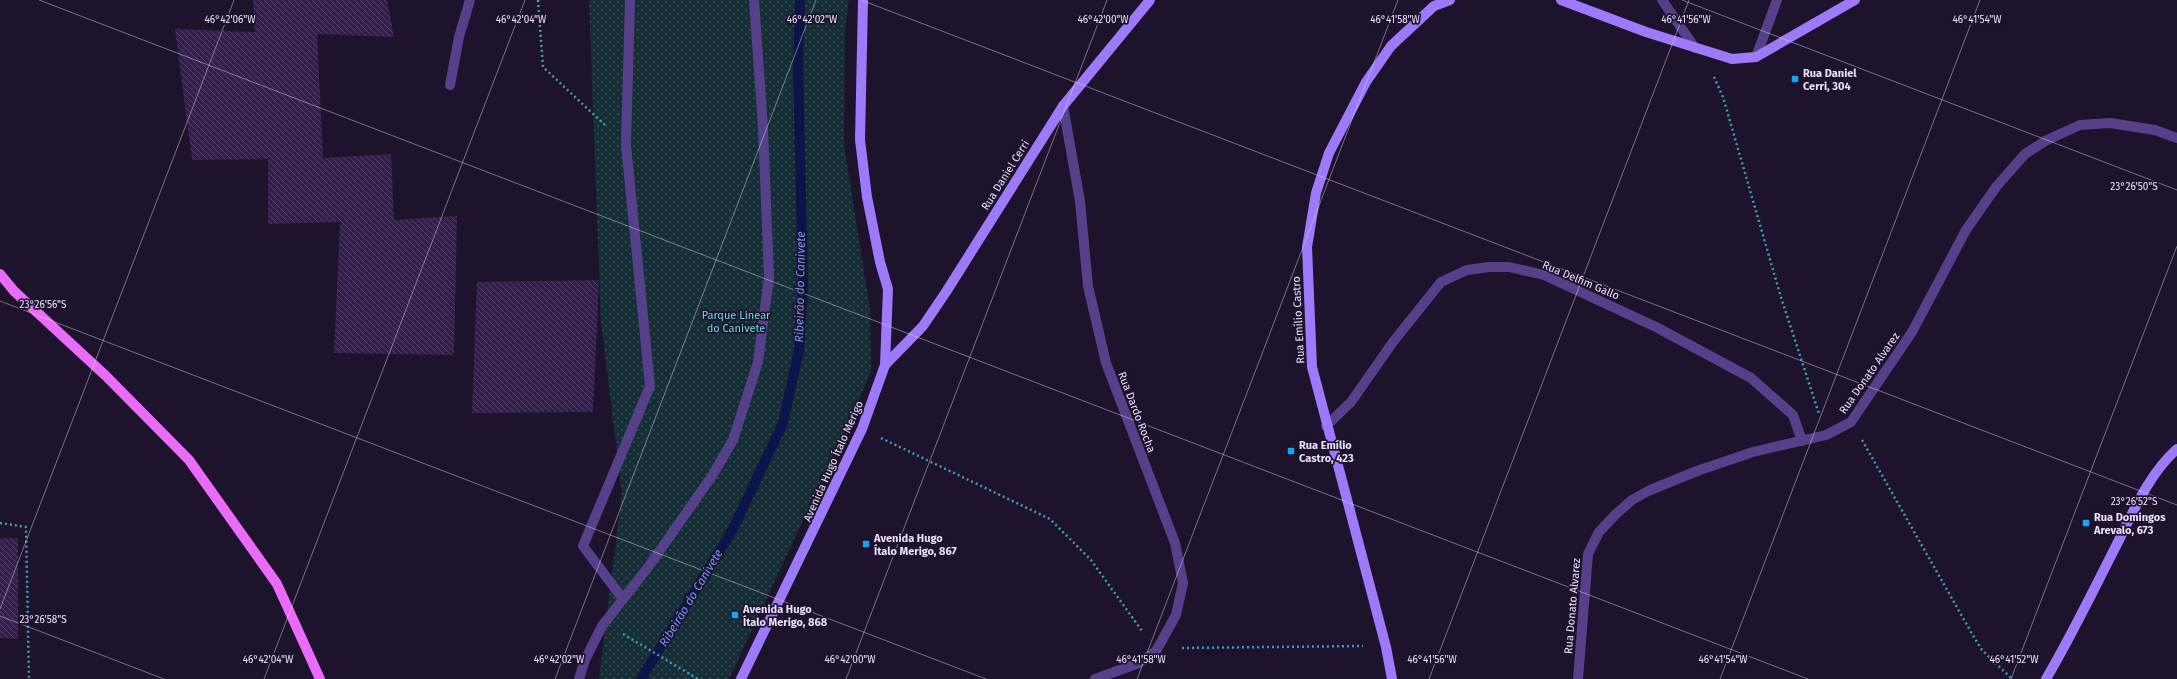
<svg xmlns="http://www.w3.org/2000/svg" width="2177" height="679" font-family="'Fira Sans',sans-serif">
	<style>
		.park { fill: url(#park-dots) }
		.lines { fill: none; stroke-linecap: round; stroke-linejoin: round }
		.stream { stroke: #0d144a; stroke-width: 10 }
		.building { fill: url(#building-back-hatch) }
		.path { stroke: #36a0bb; stroke-width: 2.5; stroke-dasharray: 2 3; stroke-linecap: butt }
		.street { stroke: #564089; stroke-width: 10 }
		.secondary { stroke: #9e79fa; stroke-width: 10 }
		.primary { stroke: #ea6afa; stroke-width: 10 }
		.ticks { fill: none; stroke: #eadffe; stroke-width: 1; stroke-opacity: 0.45 }
		.poi-dot { fill: #12a4f7; stroke: #1e132c; stroke-width: 1.5 }
		.labels { text-anchor: middle; stroke-width: 3.5; stroke-linejoin: round; paint-order: stroke }
		.poi-label { font-size: 11px; font-weight: bold; fill: #eadffe; stroke: #1e132c; text-anchor: start }
		.street-label { font-size: 11px; fill: #eadffe; stroke: #1e132c }
		.park-label { font-size: 11px; fill: #6bdcde; stroke: #1e132c }
		.water-label { font-size: 12px; font-style: italic; fill: #7096fa; stroke: #1e132c }
		.ticks-label { font-size: 10px; text-anchor: middle; fill: #eadffe; stroke: #1e132c; stroke-width: 3.5; stroke-linejoin: round; paint-order: stroke }
	</style>
	<defs>
		<pattern id="park-dots" width="8" height="8" patternUnits="userSpaceOnUse"><rect width="8" height="8" fill="#162f36"/><path d="M2 2h.1M6 6h.1" fill="none" stroke="#384d54" stroke-width="1.8" stroke-linecap="round"/></pattern>
		<pattern id="building-back-hatch" width="6" height="6" patternUnits="userSpaceOnUse"><rect width="6" height="6" fill="#341f4c"/><path d="M-1 5l2 2M0 0l6 6M5-1l2 2" fill="none" stroke="#523f67"/></pattern>
	</defs>
	<rect width="100%" height="100%" fill="#1e132c"/>
	<!-- park -->
	<path class="park" d="M589 0H849L845 30 844 145 870 309 871 371 857 405 729 679H599L622 493 601 322Z"/>
	<g class="lines">
		<!-- stream -->
		<path class="stream" d="M641 679 733 529 783 423 799 350 803 285 798 66 800 0"/>
	</g>
	<!-- building -->
	<g class="building">
		<path d="M253 0H387L394 37 317 34 323 158 391 154 394 220 457 216 454 355 334 353 340 222 268 224V159L192 160 175 29 255 32Z"/>
		<path d="M599 280 593 412 472 413 477 282Z"/>
		<path d="M0 538H18V639L0 638Z"/>
	</g>
	<g class="lines">
		<!-- path -->
		<g class="path">
			<path d="M538 0 543 67 605 125"/>
			<path d="M1714 77 1723 97 1780 294 1819 414"/>
			<path d="M881 438 1050 519 1091 560 1142 631"/>
			<path d="M1862 440 1975 639 1982 650 2012 679"/>
			<path d="M0 523 26 527 29 679"/>
			<path d="M623 634 698 679"/>
			<path d="M1182 648 1363 646"/>
		</g>
		<!-- street -->
		<g class="street">
			<path d="M1662 0 1695 48"/>
			<path d="M1756 57 1777 0"/>
			<path d="M450 85 459 37 470 0"/>
			<path d="M1063 106 1080 201 1088 286 1106 363 1175 543 1183 583 1176 615 1156 651 1139 663 1095 679"/>
			<path d="M1326 426 1351 402 1393 342 1441 282 1467 270 1489 267H1509L1544 275 1656 327 1751 378 1793 415 1802 441"/>
			<path d="M623 599 583 546 650 386 626 145 630 0"/>
			<path d="M579 679 585 660 602 626 649 566 712 476 733 440 758 362 769 277 763 128 754 0"/>
			<path d="M1578 679 1588 554 1599 532 1616 514 1632 500 1648 491 1697 471 1753 452 1826 435 1851 422 1912 332 1966 230 1996 187 2025 154 2047 140 2080 125 2110 123 2155 130 2177 138"/>
		</g>
		<!-- secondary -->
		<g class="secondary">
			<path d="M1561 0 1646 32 1732 59 1756 57 1855 0"/>
			<path d="M885 365 923 326 946 292 1063 106 1150 0"/>
			<path d="M741 679 862 429 885 365 888 289 880 262 867 197 860 140 863 0"/>
			<path d="M1392 679 1386 647 1312 367 1307 247 1316 193 1329 153 1366 82 1391 46 1434 6 1450 0"/>
			<path d="M2046 679C2072 635 2094 589 2117 544 2134 510 2149 474 2177 449"/>
		</g>
		<!-- primary -->
		<path class="primary" d="M0 274 14 291 106 376 189 460 277 584 320 679"/>
	</g>
	<!-- ticks -->
	<path class="ticks" d="M39 0 1808 679M861 0 2177 505M1682 0 2177 190M0 301 986 679M0 609 234 0M0 616 164 679M264 679 525 0M555 679 816 0M846 679 1107 0M1137 679 1398 0M1429 679 1689 0M1720 679 1980 0M2011 679 2177 246"/>
	<!-- markers -->
	<g class="poi-dot">
		<rect x="1791" y="75" width="8" height="8" rx="2"/>
		<rect x="1287" y="447" width="8" height="8" rx="2"/>
		<rect x="2082" y="519" width="8" height="8" rx="2"/>
		<rect x="862" y="540" width="8" height="8" rx="2"/>
		<rect x="731" y="611" width="8" height="8" rx="2"/>
	</g>
	<g class="labels">
		<!-- poi labels -->
		<g class="poi-label">
			<text x="1803" y="77">Rua Daniel<tspan x="1803" dy="13">Cerri, 304</tspan></text>
			<text x="1299" y="449">Rua Emílio<tspan x="1299" dy="13">Castro, 423</tspan></text>
			<text x="2094" y="521">Rua Domingos<tspan x="2094" dy="13">Arevalo, 673</tspan></text>
			<text x="874" y="542">Avenida Hugo<tspan x="874" dy="13">Ítalo Merigo, 867</tspan></text>
			<text x="743" y="613">Avenida Hugo<tspan x="743" dy="13">Ítalo Merigo, 868</tspan></text>
		</g>
		<!-- street labels -->
		<g class="street-label">
			<text transform="translate(1005 175) rotate(-58)" y="4">Rua Daniel Cerri</text>
			<text transform="translate(1581 280) rotate(23)" y="4">Rua Delfim Gallo</text>
			<text transform="translate(1298 320) rotate(-93)" y="4">Rua Emílio Castro</text>
			<text transform="translate(1869 373) rotate(-55)" y="4">Rua Donato Alvarez</text>
			<text transform="translate(1137 412) rotate(69)" y="4">Rua Dardo Rocha</text>
			<text transform="translate(833 461) rotate(-66)" y="4">Avenida Hugo Ítalo Merigo</text>
			<text transform="translate(1572 606) rotate(-85)" y="4">Rua Donato Alvarez</text>
		</g>
		<!-- park labels -->
		<g class="park-label">
			<text x="736" y="319">Parque Linear<tspan x="736" dy="13">do Canivete</tspan></text>
		</g>
		<!-- water labels -->
		<g class="water-label">
			<text transform="translate(800 287) rotate(-89)" y="4">Ribeirão do Canivete</text>
			<text transform="translate(691 598) rotate(-59)" y="4">Ribeirão do Canivete</text>
		</g>
	</g>
	<g class="ticks-label">
		<text x="230" y="23">46°42'06"W</text>
		<text x="521" y="23">46°42'04"W</text>
		<text x="812" y="23">46°42'02"W</text>
		<text x="1103" y="23">46°42'00"W</text>
		<text x="1395" y="23">46°41'58"W</text>
		<text x="1686" y="23">46°41'56"W</text>
		<text x="1977" y="23">46°41'54"W</text>
		<text x="2134" y="190">23°26'50"S</text>
		<text x="43" y="308">23°26'56"S</text>
		<text x="2134" y="505">23°26'52"S</text>
		<text x="43" y="623">23°26'58"S</text>
		<text x="268" y="663">46°42'04"W</text>
		<text x="559" y="663">46°42'02"W</text>
		<text x="850" y="663">46°42'00"W</text>
		<text x="1141" y="663">46°41'58"W</text>
		<text x="1432" y="663">46°41'56"W</text>
		<text x="1723" y="663">46°41'54"W</text>
		<text x="2014" y="663">46°41'52"W</text>
	</g>
</svg>
